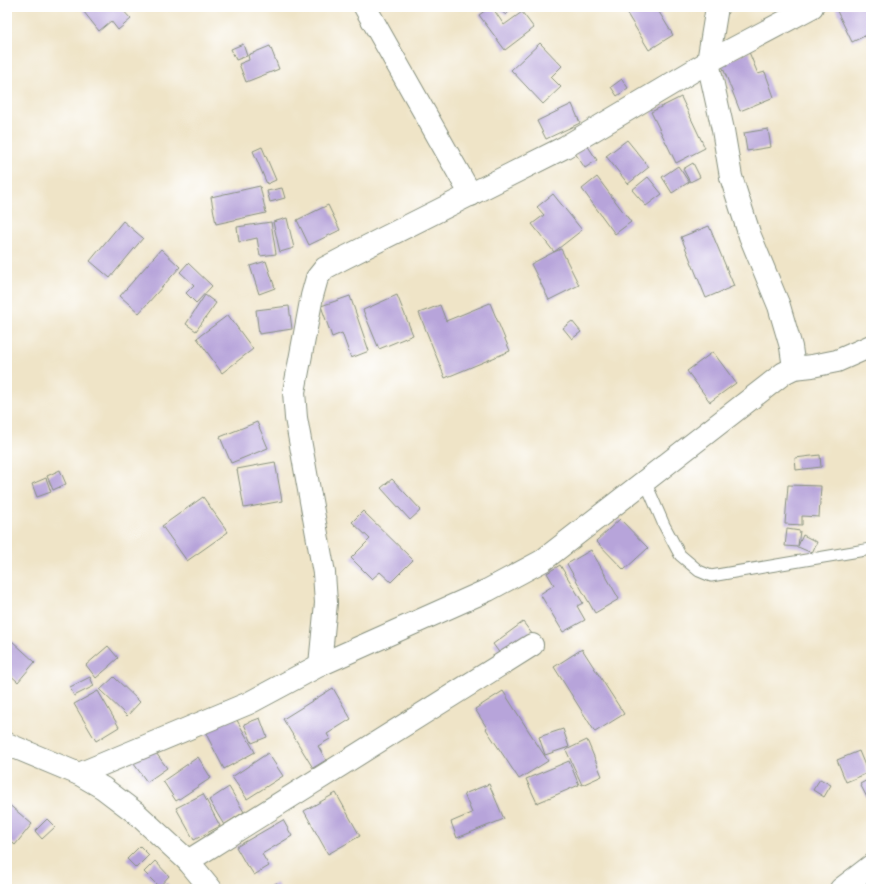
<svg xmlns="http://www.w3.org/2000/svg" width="878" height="896" font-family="Dekko,sans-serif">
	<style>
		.building { fill: #b7a4da }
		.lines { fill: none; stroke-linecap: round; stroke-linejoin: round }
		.lane-casing { stroke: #87907e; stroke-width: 13 }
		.street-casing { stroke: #87907e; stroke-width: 24 }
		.lane { stroke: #fff; stroke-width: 11 }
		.street { stroke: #fff; stroke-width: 22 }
	</style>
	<rect width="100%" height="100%" fill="#fff"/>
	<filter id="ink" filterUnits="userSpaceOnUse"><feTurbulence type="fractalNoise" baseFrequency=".025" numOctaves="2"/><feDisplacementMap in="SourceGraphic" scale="8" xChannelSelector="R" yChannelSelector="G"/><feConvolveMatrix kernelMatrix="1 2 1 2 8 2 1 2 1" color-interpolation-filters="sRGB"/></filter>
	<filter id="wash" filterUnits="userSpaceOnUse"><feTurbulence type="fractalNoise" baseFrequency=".012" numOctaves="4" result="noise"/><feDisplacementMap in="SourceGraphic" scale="16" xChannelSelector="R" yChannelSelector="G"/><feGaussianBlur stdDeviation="0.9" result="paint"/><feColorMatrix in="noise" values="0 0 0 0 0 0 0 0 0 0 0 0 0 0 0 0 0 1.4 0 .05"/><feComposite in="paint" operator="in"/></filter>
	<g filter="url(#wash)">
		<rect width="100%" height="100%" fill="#efe4c7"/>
		<g id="blocks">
			<!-- building -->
			<g class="building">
				<path d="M80 7H120L131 19 118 30 111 21 99 31Z"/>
				<path d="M490 7H492L504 25 522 12 534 28 505 50 479 15Z"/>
				<path d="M496 7H513L506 15Z"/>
				<path d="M623 7H656L673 35 649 50Z"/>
				<path d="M835 7H871V33L852 42Z"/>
				<path d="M540 43 562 66 551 77 561 87 543 104 511 70Z"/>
				<path d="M243 44 247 56 236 60 231 49Z"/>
				<path d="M270 46 279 69 246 82 239 64 249 60 248 55Z"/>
				<path d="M749 52 758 74 765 72 774 97 740 111 721 63Z"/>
				<path d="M622 79 628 88 617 96 611 87Z"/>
				<path d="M681 97 705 148 676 163 651 112Z"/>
				<path d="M572 104 580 123 546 139 537 121Z"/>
				<path d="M768 129 771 147 747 151 744 133Z"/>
				<path d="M627 140 649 167 628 184 606 156Z"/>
				<path d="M587 145 597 160 585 168 575 153Z"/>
				<path d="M262 147 276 180 267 184 253 151Z"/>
				<path d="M693 163 700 177 690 182 683 169Z"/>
				<path d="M678 166 689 182 672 193 662 177Z"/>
				<path d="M597 177 631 222 615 234 582 189Z"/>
				<path d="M648 177 662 194 646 206 632 190Z"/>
				<path d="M260 186 266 213 216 224 211 197Z"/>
				<path d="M282 188 285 198 270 202 267 191Z"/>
				<path d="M553 194 582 230 554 252 561 249 579 285 549 300 531 264 554 252 532 224 544 215 537 207Z"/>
				<path d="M328 205 340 230 309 245 297 220Z"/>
				<path d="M287 218 294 248 280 252 273 222Z"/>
				<path d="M123 221 143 238 110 278 90 261Z"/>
				<path d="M271 222 276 254 260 256 257 238 239 242 237 227Z"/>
				<path d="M709 226 734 286 706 298 681 237Z"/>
				<path d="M161 249 180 267 139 313 120 296Z"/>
				<path d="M266 261 275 288 259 294 250 266Z"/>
				<path d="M188 263 212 286 196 303 186 293 194 285 180 272Z"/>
				<path d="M205 295 216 303 196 331 186 324Z"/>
				<path d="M397 295 413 335 379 349 363 310Z"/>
				<path d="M350 296 369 351 351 358 342 333 332 337 321 306Z"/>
				<path d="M490 303 510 351 445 378 419 313 440 305 446 321Z"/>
				<path d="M289 306 292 329 259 334 256 310Z"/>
				<path d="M228 315 253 349 222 373 197 338Z"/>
				<path d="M572 321 581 332 572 339 563 328Z"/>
				<path d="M713 352 736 383 710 402 687 371Z"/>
				<path d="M257 422 268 448 231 463 220 437Z"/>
				<path d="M820 455 821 467 796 470 795 458Z"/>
				<path d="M275 462 282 501 244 508 237 469Z"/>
				<path d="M60 470 66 484 53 490 47 476Z"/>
				<path d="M46 478 51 492 37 497 32 484Z"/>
				<path d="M392 479 421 510 410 520 381 488Z"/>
				<path d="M788 485 821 486 819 517 802 516V525L785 524Z"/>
				<path d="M203 497 228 532 187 561 162 526Z"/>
				<path d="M363 511 413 560 391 582 380 572 372 579 351 558 370 539 352 522Z"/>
				<path d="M620 519 648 548 624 570 596 541Z"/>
				<path d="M787 529 800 531 798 546 803 535 817 542 812 553 798 547 785 546Z"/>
				<path d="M591 550 619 599 595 613 567 564Z"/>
				<path d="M560 565 583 603 577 606 585 620 563 632 540 594 554 585 547 573Z"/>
				<path d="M523 622 539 643 508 665 493 644Z"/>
				<path d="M11 640 35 662 18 682 7 672V645Z"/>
				<path d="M108 646 118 658 109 666V667L96 678 86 665Z"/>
				<path d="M582 649 624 714 595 732 554 667Z"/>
				<path d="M90 677 94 686 74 696 70 687Z"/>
				<path d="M114 677 140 702 127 716 100 690Z"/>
				<path d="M333 688 351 719 327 734 330 739 318 746 326 760 313 768 283 719Z"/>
				<path d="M98 691 119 727 96 741 74 704Z"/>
				<path d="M503 691 548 761 519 779 486 729 487 728 475 709Z"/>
				<path d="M234 715 255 752 224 769 205 732Z"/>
				<path d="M260 718 267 737 252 743 244 724Z"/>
				<path d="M563 729 569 747 545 755 539 737Z"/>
				<path d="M587 740 602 776 582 785 566 750Z"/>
				<path d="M151 746 167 768 147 782 131 760Z"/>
				<path d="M859 751 868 773 846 782 837 760Z"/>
				<path d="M268 753 283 776 247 799 232 777Z"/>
				<path d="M198 757 211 778 176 801 163 781Z"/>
				<path d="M569 761 579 785 537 803 526 779Z"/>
				<path d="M871 778V805L860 784Z"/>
				<path d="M820 779 831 785 824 797 813 790Z"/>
				<path d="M489 784 504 819 457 838 451 822 472 813 464 794Z"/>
				<path d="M229 787 244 812 224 825 209 800Z"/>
				<path d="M336 793 360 836 328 854 304 811Z"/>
				<path d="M203 794 220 826 194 840 176 808Z"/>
				<path d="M7 803 32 824 15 845 7 838Z"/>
				<path d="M47 819 55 827 42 839 35 831Z"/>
				<path d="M283 820 292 836 262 854 269 866 254 875 249 867 248 868 236 847Z"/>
				<path d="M140 846 149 855 136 868 127 859Z"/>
				<path d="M155 861 169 876 159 887 144 872Z"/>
				<path d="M167 883 171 889H159Z"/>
				<path d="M277 883 279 889H263Z"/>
			</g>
		</g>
	</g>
	<g filter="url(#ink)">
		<use href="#blocks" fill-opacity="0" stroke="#87907e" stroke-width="1"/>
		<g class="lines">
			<!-- lane casing -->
			<g class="lane-casing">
				<path id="lane" d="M645 481 664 525 680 555 699 571 711 576 871 549"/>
			</g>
			<!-- street casing -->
			<g class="street-casing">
				<g id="street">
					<path d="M365 7 471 195"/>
					<path d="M717 7 708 62 723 130 731 177 750 236 779 306 791 347 794 368"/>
					<path d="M320 665 326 603 324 573 296 418 294 392 312 296 317 278 325 268 344 258 565 147 708 62 812 7"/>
					<path d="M7 744 79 774 103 788 136 813 188 861 211 889"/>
					<path d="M79 774 249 703 320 665 488 590 542 561 784 373 794 368 812 366 837 361 871 346"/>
					<path d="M188 861 532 645"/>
					<path d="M841 889 871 866"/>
				</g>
			</g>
			<!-- lane -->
			<use href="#lane" class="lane"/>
			<!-- street -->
			<use href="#street" class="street"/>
		</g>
	</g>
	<!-- margin -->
	<rect width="878" height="896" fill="none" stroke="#fff" stroke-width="24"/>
</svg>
